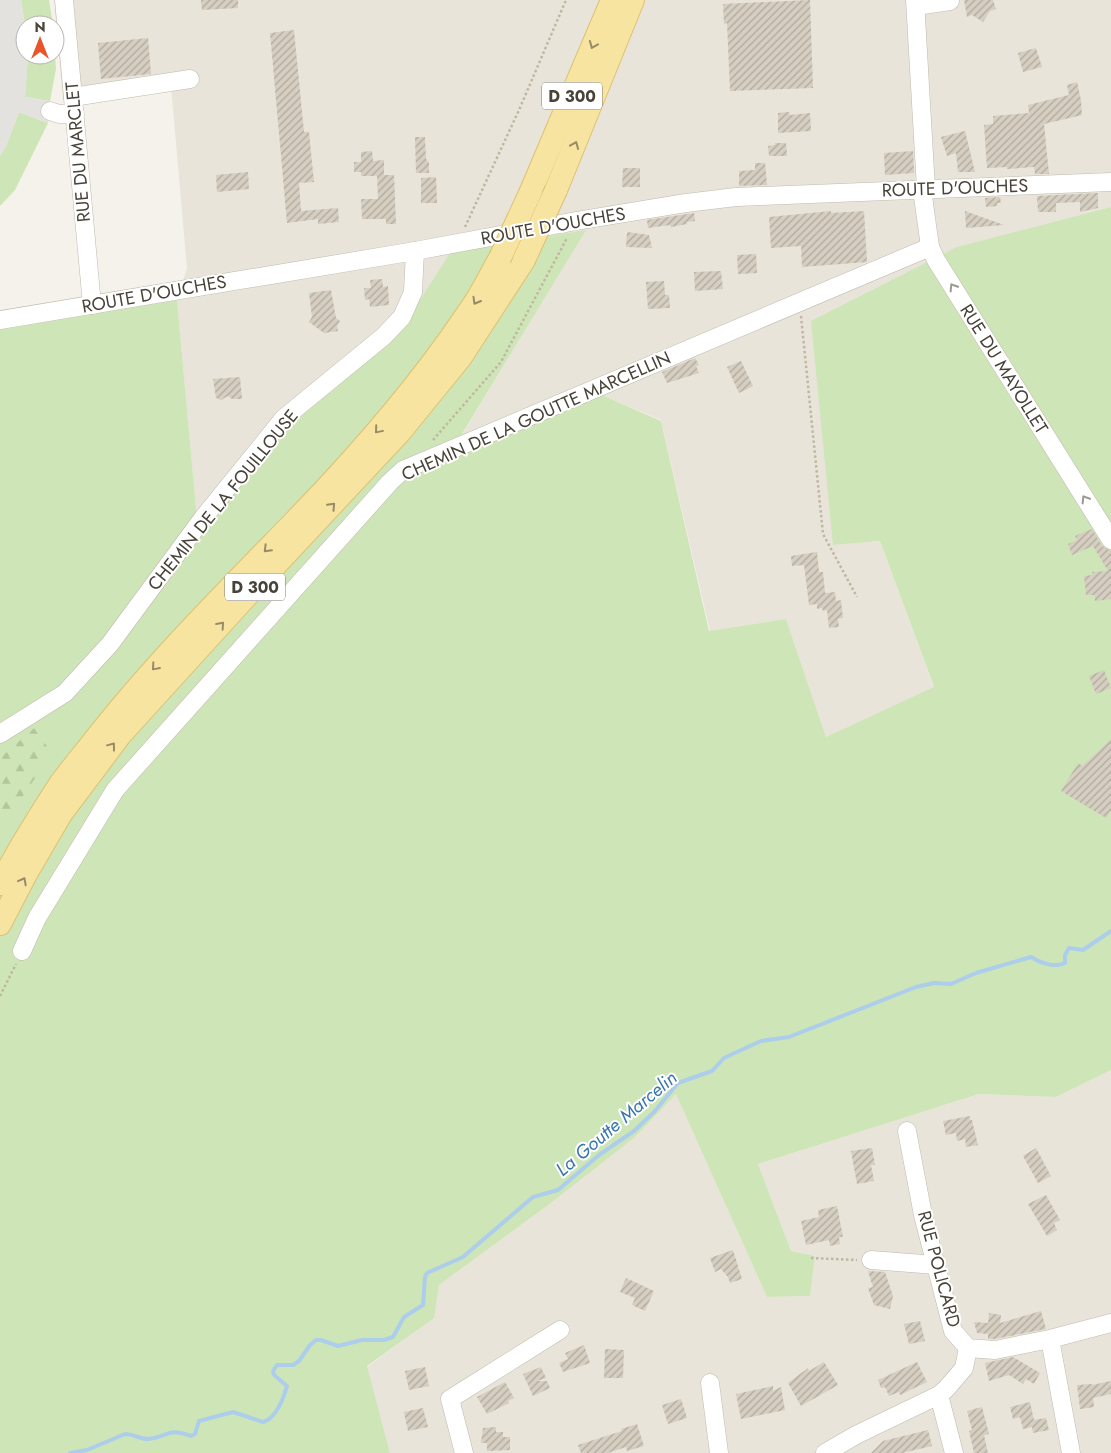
<svg xmlns="http://www.w3.org/2000/svg" width="1111" height="1453" font-family="Jost,sans-serif">
	<style>
		.residential { fill: #e8e4d9 }
		.grass { fill: #cee5b7 }
		.forest { fill: url(#forest-firs) }
		.parking { fill: #e3e2df }
		.lines { fill: none; stroke-linecap: round; stroke-linejoin: round }
		.stream { stroke: #acceec; stroke-width: 4 }
		.building { fill: url(#building-hatch) }
		.minor-casing { stroke: #bfbaae; stroke-width: 19 }
		.major-casing { stroke: #dcc271; stroke-width: 24 }
		.path { stroke: #c0b7a0; stroke-width: 2.5; stroke-dasharray: 2.5 2.5; stroke-linecap: butt }
		.minor { stroke: #fff; stroke-width: 18 }
		.major { stroke: #f8e4a1; stroke-width: 22 }
		.major-bridge-casing { stroke: #dcc271; stroke-width: 24; stroke-linecap: butt }
		.major-bridge { stroke: #f8e4a1; stroke-width: 22 }
		.oneway { stroke: #978b68 }
		.oneway2 { stroke: #9a9892 }
		.labels { text-anchor: middle; stroke-width: 4; stroke-linejoin: round; paint-order: stroke }
		.shield { fill: #fff; stroke: #7f7b74; stroke-width: 1 }
		.shield-label { font-size: 16px; font-weight: bold; fill: #484339 }
		.street-label { font-size: 18px; fill: #484339; stroke: #fff }
		.water-label { font-size: 19px; font-style: italic; fill: #3976ae; stroke: #fff }
	</style>
	<defs>
		<pattern id="forest-firs" width="22" height="20" patternUnits="userSpaceOnUse" patternTransform="scale(1.25)"><rect width="22" height="20" fill="#cee5b7"/><path d="M5 1l3.5 6h-7zM16 11l3.5 6h-7z" fill="#b2c69e"/></pattern>
		<pattern id="building-hatch" width="6" height="6" patternUnits="userSpaceOnUse" patternTransform="scale(1.25)"><rect width="6" height="6" fill="#d5cec1"/><path d="M-1 1l2-2M0 6l6-6M5 7l2-2" fill="none" stroke="#afa99e"/></pattern>
	</defs>
	<rect width="100%" height="100%" fill="#f4f2eb"/>
	<!-- residential -->
	<g class="residential">
		<path d="M54 0H1111V207L957 248 833 545 880 541 934 688 826 737 786 619 710 631 661 420 602 395 462 435 585 230 403 327 198 531 177 300 187 268 171 86 63 101Z"/>
		<path d="M1111 1070V1453H390L367 1367 433 1318 439 1285 551 1203 634 1138 676 1093 767 1297 810 1296 815 1256 791 1251 758 1164 979 1094 1056 1097Z"/>
	</g>
	<!-- grass -->
	<g class="grass">
		<path d="M21 0H49L53 25H25Z"/>
		<path d="M28 55H55L56 69 50 101 25 97Z"/>
		<path d="M19 112 48 123 15 190 0 206V156L6 146Z"/>
		<path d="M1111 207V1070L1056 1097 979 1094 758 1164 791 1251 815 1256 810 1296 767 1297 676 1094 634 1138 551 1203 439 1285 434 1318 367 1366 390 1453H0V327L177 300 198 530 286 422 403 327 450 253 586 230 462 434 602 395 661 421 709 631 786 619 826 737 934 687 880 541 833 545 811 321 957 247Z"/>
	</g>
	<!-- forest -->
	<path class="forest" d="M34 728 52 753 0 830V758Z"/>
	<!-- parking -->
	<path class="parking" d="M0 0H21L25 25V55H28L25 97 50 101 48 123 19 112 6 146 0 156Z"/>
	<g class="lines">
		<!-- stream -->
		<path class="stream" d="M70 1453 87 1450 125 1434C133 1434 140 1439 148 1439 169 1437 166 1427 191 1436L195 1434 199 1421 233 1412 263 1422C276 1419 284 1397 287 1386L274 1375 273 1371 277 1365H293L299 1361 310 1345 316 1340H321L338 1346 362 1340H384L393 1337 404 1317 423 1305 425 1277 427 1273 463 1257 533 1197 558 1190 599 1155 634 1131 654 1112 678 1083 712 1071 724 1058 761 1041 789 1037 916 987 934 983 951 984 976 973 1031 957C1040 963 1055 968 1065 963V955L1069 948 1083 950 1111 931"/>
	</g>
	<!-- building -->
	<g class="building">
		<path d="M201 0H238V8L202 10Z"/>
		<path d="M810 0 813 88 730 91 727 23 724 24 723 4Z"/>
		<path d="M964 0H993L996 9 990 11 983 22 972 15 967 17Z"/>
		<path d="M294 30 304 132H309L314 182 299 183 301 211 338 208 339 222 318 224V219L287 223 270 33Z"/>
		<path d="M148 38 151 74 101 79 98 43Z"/>
		<path d="M1036 48 1042 67 1023 72 1018 53Z"/>
		<path d="M1077 82 1081 100 1082 115 1044 124 1049 174H1035L1034 167 1007 169V167L987 168 984 125 993 124V116L1029 113 1028 105 1069 95 1067 85Z"/>
		<path d="M789 112 790 115 810 113 811 131 778 133V113Z"/>
		<path d="M965 131 975 172H958L956 153 947 156 941 137Z"/>
		<path d="M415 137H425L426 159 429 163V173H416Z"/>
		<path d="M775 143H786L787 156H769L768 146 775 145Z"/>
		<path d="M372 151 373 161 384 160V175H394L396 224H386V219H362L361 199H378L377 176H361V172H354V162H361V152Z"/>
		<path d="M913 151 914 173 885 175 884 153Z"/>
		<path d="M755 163H765L767 185 739 186V171L755 170Z"/>
		<path d="M623 168H640V187H622Z"/>
		<path d="M248 172 249 189 217 192 216 175Z"/>
		<path d="M436 177 437 203H421V178Z"/>
		<path d="M1098 193V208L1080 212V202L1056 203V212H1038L1037 196Z"/>
		<path d="M1000 197 1001 203H997V206L986 207 985 198Z"/>
		<path d="M831 211V213L864 211 867 262 802 267 801 246 771 248 769 217Z"/>
		<path d="M965 211 1004 225 966 228Z"/>
		<path d="M694 213 695 221 687 222V224L671 227 670 225 648 228 647 220Z"/>
		<path d="M627 232 649 235 652 248 626 247Z"/>
		<path d="M756 254 757 273 738 274 737 255Z"/>
		<path d="M721 271 723 289 695 291 694 272Z"/>
		<path d="M382 279 383 287 388 286 389 305 370 307 369 299 365 300 364 288H371L370 280Z"/>
		<path d="M664 281 665 295H669L670 308 648 309 646 282Z"/>
		<path d="M331 290 336 318 340 321 337 326 338 331 324 333 309 322 312 317 309 293Z"/>
		<path d="M695 358 699 365 696 366 699 373 667 383 662 372Z"/>
		<path d="M741 361 753 386 739 393 727 367Z"/>
		<path d="M240 377 242 399H232L228 396 221 400 216 398 213 379Z"/>
		<path d="M1092 529 1102 546 1111 551V599L1095 601V595H1086L1084 576 1093 575 1092 572 1108 571 1093 546 1072 555 1068 544 1077 540 1075 536Z"/>
		<path d="M817 552 819 572H823L825 593 835 592 836 601 841 600 843 618 838 619 839 627 829 628 827 610 823 611 822 608 817 609V604L809 605 804 565 792 566 791 556Z"/>
		<path d="M1104 670 1111 688 1096 694 1089 676Z"/>
		<path d="M1111 739V810L1106 818 1061 791 1078 763 1082 766Z"/>
		<path d="M970 1116V1120H972L978 1145 966 1147 965 1139 957 1141 956 1133 946 1135 943 1121Z"/>
		<path d="M872 1148 875 1165H871L874 1181 857 1184 851 1151Z"/>
		<path d="M1036 1148 1051 1176 1038 1183 1023 1156Z"/>
		<path d="M1046 1195 1060 1220 1054 1223 1057 1230 1047 1236 1028 1204Z"/>
		<path d="M837 1206 843 1237H839L840 1244 830 1246 829 1240 806 1245 801 1221 819 1217 818 1210Z"/>
		<path d="M733 1250 742 1279 730 1283 728 1277 721 1269 715 1272 710 1258Z"/>
		<path d="M868 1271 885 1272 893 1296 890 1309 874 1305 868 1288 873 1287Z"/>
		<path d="M626 1278 654 1291 645 1311 632 1305 635 1298 620 1292Z"/>
		<path d="M1041 1311 1046 1329 994 1339H988V1334L977 1333 974 1322 988 1323 989 1313 1001 1315 1000 1323Z"/>
		<path d="M920 1321 925 1341 909 1344 904 1324Z"/>
		<path d="M584 1345 590 1363 563 1372 559 1363 568 1359 565 1353Z"/>
		<path d="M605 1349 624 1350 623 1378H604Z"/>
		<path d="M1013 1357 1040 1373 1034 1384 1026 1379 1023 1384 1009 1375 989 1381 985 1363Z"/>
		<path d="M824 1362 838 1385 801 1406 788 1383 808 1368 809 1371Z"/>
		<path d="M917 1362 927 1382 900 1395 899 1392 889 1396 885 1387 881 1388 878 1380Z"/>
		<path d="M425 1367 429 1386 409 1390 405 1371Z"/>
		<path d="M541 1367 546 1378 537 1381H547L550 1388 533 1396 523 1374Z"/>
		<path d="M1111 1381V1394L1093 1398 1094 1407 1080 1409 1077 1385 1092 1384V1385Z"/>
		<path d="M505 1382 514 1398 508 1401 509 1403 487 1414 477 1397Z"/>
		<path d="M773 1386V1391L781 1387 785 1410 741 1419 736 1394Z"/>
		<path d="M681 1399 687 1418 668 1424 662 1405Z"/>
		<path d="M1030 1402 1034 1420 1046 1418 1049 1430 1033 1433 1032 1427 1023 1429 1020 1417 1013 1419 1010 1407Z"/>
		<path d="M982 1407 989 1434 984 1435 988 1453H974L969 1431 972 1430 967 1411Z"/>
		<path d="M423 1408 428 1427 408 1431 404 1412Z"/>
		<path d="M637 1424 644 1446 627 1451 626 1447 608 1453H581L578 1445 622 1431 621 1429Z"/>
		<path d="M496 1427V1432H503V1437H510V1450L487 1451V1443H481L483 1428Z"/>
		<path d="M928 1430 932 1446 902 1453H871L883 1441Z"/>
	</g>
	<g class="lines">
		<!-- minor casing -->
		<g class="minor-casing">
			<g id="minor">
				<path d="M64 0 92 305"/>
				<path d="M915 0 926 189"/>
				<path d="M916 6 950 1"/>
				<path d="M73 97 190 79"/>
				<path d="M50 111 59 114H75"/>
				<path d="M922 189 930 247 936 260 1111 540"/>
				<path d="M0 320 415 251 576 221 686 203 736 197 1111 182"/>
				<path d="M0 734 65 693 110 644 203 518 284 418 384 336 402 317 413 292 415 251"/>
				<path d="M22 951 37 918 115 790 390 482 403 470 930 247"/>
				<path d="M907 1131 923 1215 953 1331 968 1348 995 1350 1050 1339 1111 1323"/>
				<path d="M871 1260 936 1265"/>
				<path d="M1050 1339 1071 1453"/>
				<path d="M710 1383 719 1453"/>
				<path d="M939 1395 954 1453"/>
				<path d="M464 1453 450 1399 560 1330"/>
				<path d="M825 1453 856 1435 939 1395 946 1389 964 1368 968 1348"/>
			</g>
		</g>
		<!-- major casing -->
		<g class="major-casing">
			<g id="major">
				<path d="M556 190 633 0"/>
				<path d="M531 191 612 0"/>
				<path d="M0 884C18 850 39 816 60 784 70 770 82 756 93 742 154 664 225 593 294 522 357 457 417 389 467 314 480 297 489 277 500 258"/>
				<path d="M0 924 26 874 61 814 121 734 242 601 400 432 461 357 524 260"/>
			</g>
		</g>
		<!-- path -->
		<g class="path">
			<path d="M465 227 519 110 566 0"/>
			<path d="M801 316 823 534 857 597"/>
			<path d="M433 440 501 362 567 238"/>
			<path d="M0 996 16 964"/>
			<path d="M811 1258 857 1260"/>
		</g>
		<!-- minor -->
		<use href="#minor" class="minor"/>
		<!-- major -->
		<use href="#major" class="major"/>
		<!-- major-bridge casing -->
		<g class="major-bridge-casing">
			<g id="major-bridge">
				<path d="M500 258 531 191"/>
				<path d="M524 260 556 190"/>
			</g>
		</g>
		<!-- major-bridge -->
		<use href="#major-bridge" class="major-bridge"/>
	</g>
	<!-- one-way arrows -->
	<defs><path id="oneway-chevron" d="M-2-3.5L2.5 0L-2 3.5" fill="none" stroke-width="1.6" stroke-linecap="round" stroke-linejoin="round" transform="scale(1.25)"/></defs>
	<g class="oneway">
		<use href="#oneway-chevron" transform="translate(593 45) rotate(112)"/>
		<use href="#oneway-chevron" transform="translate(575 145) rotate(-68)"/>
		<use href="#oneway-chevron" transform="translate(476 301) rotate(120)"/>
		<use href="#oneway-chevron" transform="translate(378 430) rotate(130)"/>
		<use href="#oneway-chevron" transform="translate(332 506) rotate(-47)"/>
		<use href="#oneway-chevron" transform="translate(267 549) rotate(135)"/>
		<use href="#oneway-chevron" transform="translate(221 625) rotate(-48)"/>
		<use href="#oneway-chevron" transform="translate(155 667) rotate(131)"/>
		<use href="#oneway-chevron" transform="translate(112 746) rotate(-53)"/>
		<use href="#oneway-chevron" transform="translate(23 881) rotate(-62)"/>
	</g>
	<g class="oneway2">
		<use href="#oneway-chevron" transform="translate(953 287) rotate(-122)"/>
		<use href="#oneway-chevron" transform="translate(1085 499) rotate(-122)"/>
	</g>
	<g class="labels">
		<!-- shield labels -->
		<g class="shield">
			<rect x="542" y="82.5" width="60" height="27" rx="4"/>
			<rect x="225" y="573.5" width="60" height="27" rx="4"/>
		</g>
		<g class="shield-label">
			<text x="572" y="102">D 300</text>
			<text x="255" y="593">D 300</text>
		</g>
		<!-- street labels -->
		<g class="street-label">
			<text transform="translate(78 152) rotate(-95)" y="6">RUE DU MARCLET</text>
			<text transform="translate(955 188) rotate(-2)" y="6">ROUTE D'OUCHES</text>
			<text transform="translate(553 226) rotate(-10)" y="6">ROUTE D'OUCHES</text>
			<text transform="translate(154 294) rotate(-10)" y="6">ROUTE D'OUCHES</text>
			<text transform="translate(1004 369) rotate(58)" y="6">RUE DU MAYOLLET</text>
			<text transform="translate(536 416) rotate(-24)" y="6">CHEMIN DE LA GOUTTE MARCELLIN</text>
			<text transform="translate(223 500) rotate(-51)" y="6">CHEMIN DE LA FOUILLOUSE</text>
			<text transform="translate(939 1269) rotate(75)" y="6">RUE POLICARD</text>
		</g>
		<!-- water labels -->
		<g class="water-label">
			<text transform="translate(616 1123) rotate(-40)" y="7">La Goutte Marcelin</text>
		</g>
	</g>
	<!-- north arrow -->
	<g transform="translate(40 40)"><circle r="24" fill="#ffffff" stroke="#b6b4b0"/>
	<path d="M0-4L9 19L0 12L-9 19Z" fill="#eb532b"/>
	<text y="-8" font-size="14" font-weight="bold" text-anchor="middle" fill="#484339">N</text>
	</g>
</svg>
